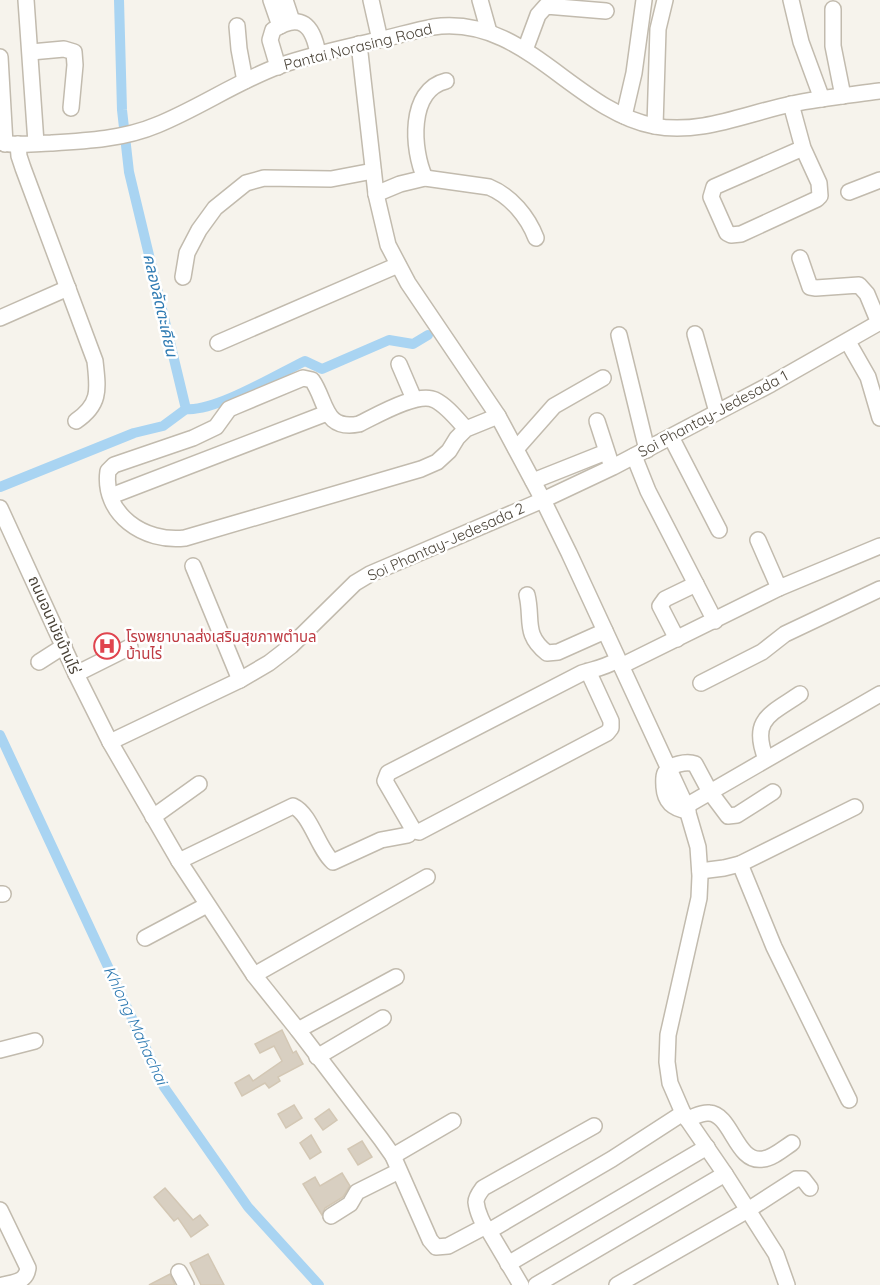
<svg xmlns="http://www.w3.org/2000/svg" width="880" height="1285" font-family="Quicksand,'Noto Sans Thai',sans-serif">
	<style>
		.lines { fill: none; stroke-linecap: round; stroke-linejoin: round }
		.canal { stroke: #a9d4f2; stroke-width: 10 }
		.building { fill: #d8cfc1; stroke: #d3c7b4; stroke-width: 1.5 }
		.minor-casing { stroke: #c2bbae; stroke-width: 18 }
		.minor { stroke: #fff; stroke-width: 15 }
		.labels { text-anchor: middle; stroke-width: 5; stroke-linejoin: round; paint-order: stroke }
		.street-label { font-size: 15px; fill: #4b4439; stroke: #fff }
		.health-label { font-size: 15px; fill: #be3a42; stroke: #fff; text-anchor: start }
		.water-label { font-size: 16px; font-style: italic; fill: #2e7ab2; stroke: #fff }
	</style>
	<rect width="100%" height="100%" fill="#f6f3ec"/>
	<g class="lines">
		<!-- canal -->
		<g class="canal">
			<path d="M186 409C215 412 276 375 305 361L322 369 389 340 413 344 428 335"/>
			<path d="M0 487 134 433 163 426 186 409 129 172 122 110 119 0"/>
			<path d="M0 735 164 1087 248 1207 319 1285"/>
		</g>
	</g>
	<!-- building -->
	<g class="building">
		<path d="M282 1030 293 1053 296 1051 303 1064 278 1077 280 1081 269 1088 265 1083 242 1096 235 1083 249 1075 253 1081 282 1061 274 1046 260 1053 255 1044Z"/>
		<path d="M294 1105 302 1118 286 1128 278 1114Z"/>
		<path d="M329 1109 337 1120 323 1130 315 1119Z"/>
		<path d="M311 1135 321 1152 310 1159 300 1143Z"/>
		<path d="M362 1141 372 1157 358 1165 348 1149Z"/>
		<path d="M342 1173 350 1186 343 1197 325 1208 322 1215 303 1184 315 1177 320 1186Z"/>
		<path d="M165 1188 193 1220 200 1215 208 1225 191 1237 178 1218 174 1221 154 1197Z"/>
		<path d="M208 1254 224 1285H201L190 1263Z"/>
		<path d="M170 1274 175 1285H149Z"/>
	</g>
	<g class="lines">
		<!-- minor casing -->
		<g class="minor-casing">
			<g id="minor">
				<path d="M26 0 36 143"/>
				<path d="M271 0 280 26"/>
				<path d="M285 0 292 21"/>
				<path d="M371 0 380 40"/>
				<path d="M480 0 489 32"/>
				<path d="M791 0 801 42 822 99"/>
				<path d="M833 9V46L843 96"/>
				<path d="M237 26 239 49 245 81"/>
				<path d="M359 44 376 194 388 245 408 283 498 416 543 500 569 553 686 806 698 847 700 876 699 898 668 1035 667 1062 670 1083 683 1113 725 1174 776 1254 787 1285"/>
				<path d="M525 50 538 15 546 6 606 11"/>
				<path d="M31 52 64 49 74 52 75 65 71 108"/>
				<path d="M0 57 5 144"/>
				<path d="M278 67 270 40 273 30C301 12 313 25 318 54"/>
				<path d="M791 104 803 148 819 183 820 196 817 199 741 234 731 235 727 233 711 197 714 187 803 148"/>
				<path d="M624 116 634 73 644 0"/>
				<path d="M655 126 658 29 665 0"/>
				<path d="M0 142C15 147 35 143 51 143 86 141 124 139 157 125 199 108 236 82 279 66 313 54 348 47 383 39 400 35 417 30 433 27 524 14 573 110 654 126 701 135 747 113 792 104 821 98 851 95 880 91"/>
				<path d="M18 144 19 156 23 168 95 361C98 389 101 404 76 421"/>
				<path d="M425 178C412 150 408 90 446 81"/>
				<path d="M849 192 880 180"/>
				<path d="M376 194 400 184 425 178 489 187C511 196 528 217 536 238"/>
				<path d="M800 258 810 287 816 288 859 285 867 294 879 323"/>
				<path d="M183 277 187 253 199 230 215 208 246 183 264 178 331 179 373 171"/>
				<path d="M0 318 68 288"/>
				<path d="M695 334 717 412"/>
				<path d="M619 335 647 450"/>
				<path d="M848 342 868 377 880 418"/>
				<path d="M218 343 398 265"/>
				<path d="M399 364 414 399"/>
				<path d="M597 421 610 461"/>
				<path d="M466 429C457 419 447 406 435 400 418 391 376 416 359 424 323 431 327 401 312 380L303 378 236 406 229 409 216 427 193 438 114 465 108 471C102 514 144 543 185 538L421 469 437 462 449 451 457 438 466 429 498 416"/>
				<path d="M671 437 719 530"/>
				<path d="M516 449 554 406 603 378"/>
				<path d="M634 456 648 491 715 621"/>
				<path d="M533 481 606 452"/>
				<path d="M111 496 327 413"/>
				<path d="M0 508 76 674 110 742 179 861 254 975 298 1030 381 1139 393 1156 430 1240 436 1247 448 1246 484 1227"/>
				<path d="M758 540 779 588"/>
				<path d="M193 566 240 680"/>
				<path d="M527 595C533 620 523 634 547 653L558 652 605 631"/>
				<path d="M677 639 660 606 665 599 696 584"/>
				<path d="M39 662 64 646"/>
				<path d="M621 666 779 588 880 546"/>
				<path d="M588 671 611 721V728L607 733 419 832 414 831 385 781 388 773 582 673C598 668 603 668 618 660"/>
				<path d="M76 674 130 647"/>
				<path d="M701 683 762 652 785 634 880 589"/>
				<path d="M110 742 240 680 269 663 291 646 355 583 370 574 543 500 613 467 771 384 880 322"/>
				<path d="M766 759C750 719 771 714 800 694"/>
				<path d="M686 806 880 694"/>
				<path d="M688 811C674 809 665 802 664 787 664 783 663 777 665 773 670 764 687 761 695 764L710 792 728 816 737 815 773 792"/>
				<path d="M153 817 199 784"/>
				<path d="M179 861 293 806C311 814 318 849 333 862L381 840 408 835"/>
				<path d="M740 864 774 947 849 1100"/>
				<path d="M700 871 724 868 740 864 855 807"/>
				<path d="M0 894H3"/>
				<path d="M145 938 207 905"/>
				<path d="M254 975 427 877"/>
				<path d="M298 1030 396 977"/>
				<path d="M0 1050 35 1041"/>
				<path d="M317 1057 383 1018"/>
				<path d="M687 1119C694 1117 702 1112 709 1113 732 1114 736 1164 763 1159 773 1158 784 1148 792 1143"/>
				<path d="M393 1156 453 1121"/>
				<path d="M0 1210 28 1268C26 1282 15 1282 3 1285"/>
				<path d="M331 1216 350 1204 357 1192 399 1171"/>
				<path d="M489 1231 612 1159 683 1113"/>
				<path d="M508 1264 707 1147"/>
				<path d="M179 1272 186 1285"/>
				<path d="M521 1285 489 1231C483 1226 477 1211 476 1202 476 1197 480 1192 483 1188L594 1126"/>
				<path d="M536 1285 725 1174"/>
				<path d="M617 1285 748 1210 796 1179H803L810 1188"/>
			</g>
		</g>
		<!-- minor -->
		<use href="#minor" class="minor"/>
	</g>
	<!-- icons -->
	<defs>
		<g id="hospital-ring" transform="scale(1.35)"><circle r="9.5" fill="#fff" stroke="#e0444e" stroke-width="1.5"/><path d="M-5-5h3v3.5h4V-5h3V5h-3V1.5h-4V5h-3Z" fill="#e0444e"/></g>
	</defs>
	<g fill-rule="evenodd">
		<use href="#hospital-ring" x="107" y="646"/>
	</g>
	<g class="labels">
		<!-- street labels -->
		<g class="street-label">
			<text transform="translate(358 47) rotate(-14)" y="5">Pantai Norasing Road</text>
			<text transform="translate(713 414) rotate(-28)" y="5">Soi Phantay-Jedesada 1</text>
			<text transform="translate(446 542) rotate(-24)" y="5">Soi Phantay-Jedesada 2</text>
			<text transform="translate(54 625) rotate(66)" y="5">ถนนอนามัยบ้านไร่</text>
		</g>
		<!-- health labels -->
		<g class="health-label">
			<text x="126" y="642">โรงพยาบาลส่งเสริมสุขภาพตำบล<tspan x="126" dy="17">บ้านไร่</tspan></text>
		</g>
		<!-- water labels -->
		<g class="water-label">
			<text transform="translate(161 305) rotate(77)" y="6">คลองลัดตะเคียน</text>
			<text transform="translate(136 1025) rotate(65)" y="6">Khlong Mahachai</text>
		</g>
	</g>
</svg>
